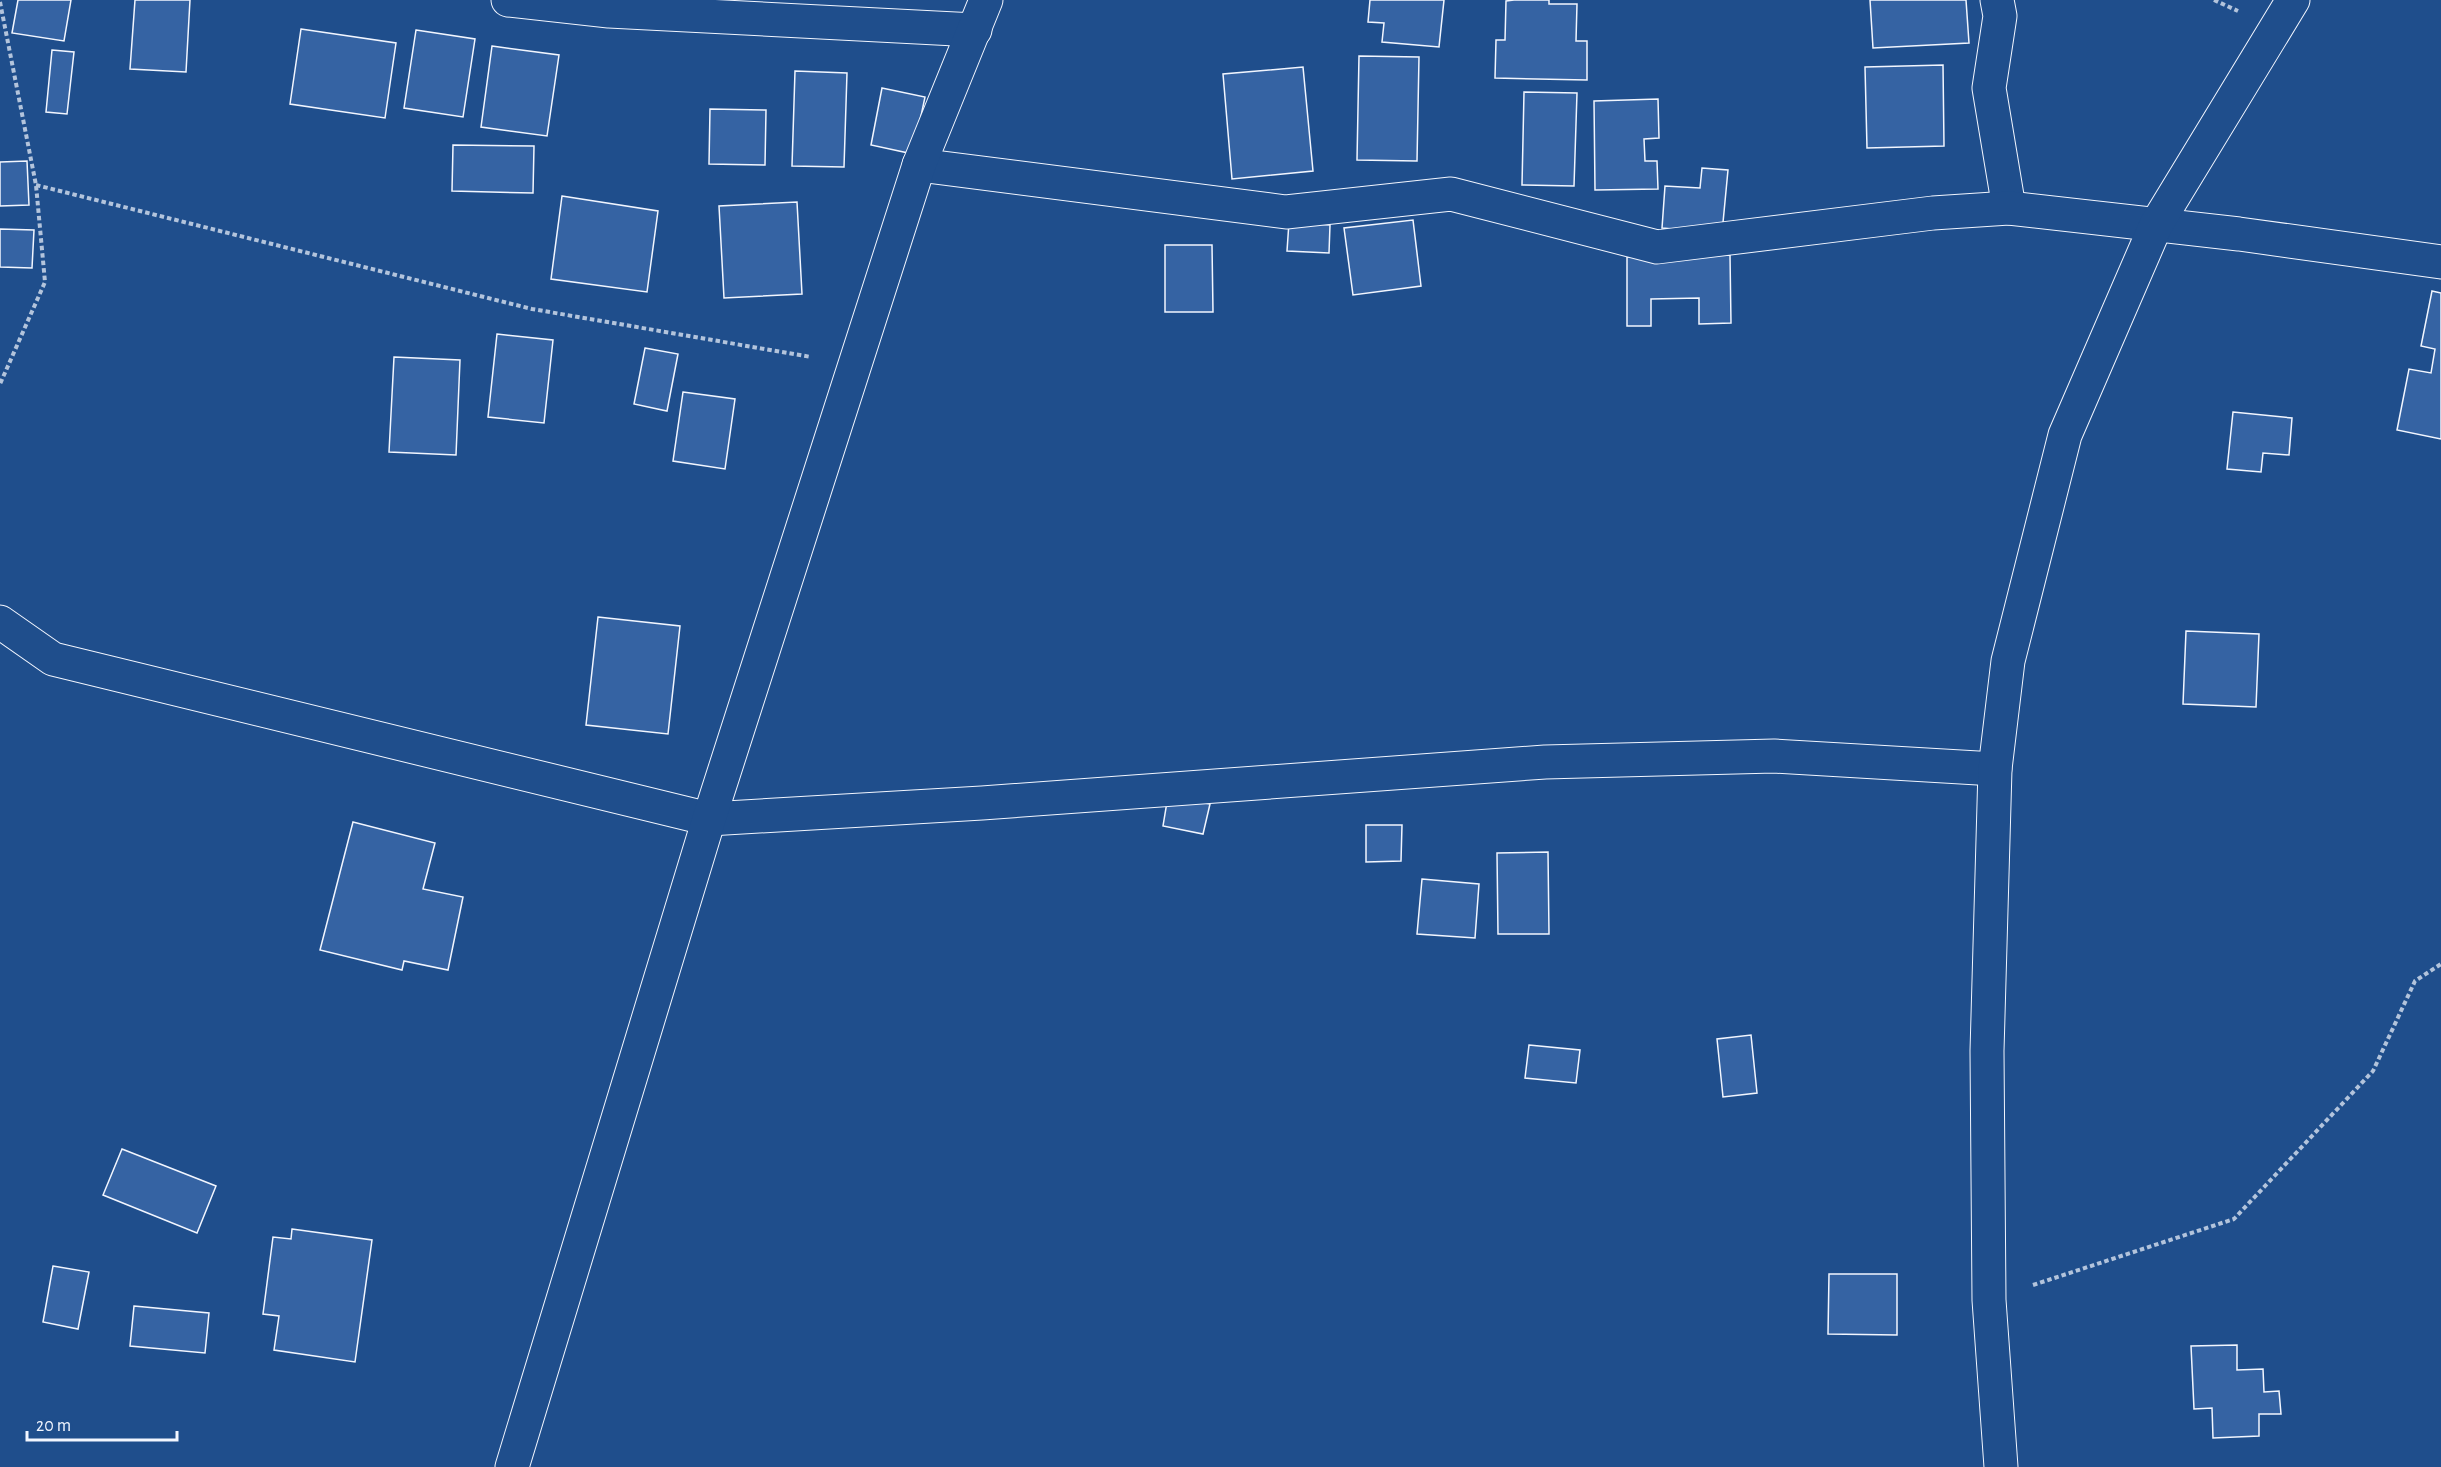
<svg xmlns="http://www.w3.org/2000/svg" width="2441" height="1467" font-family="'Alegreya Sans',sans-serif">
	<style>
		.building { fill: #3563a3; stroke: #f2f6ff; stroke-width: 1.5 }
		.lines { fill: none; stroke-linecap: round; stroke-linejoin: round }
		.street-casing { stroke: #f2f6ff; stroke-width: 35 }
		.secondary-casing { stroke: #f2f6ff; stroke-width: 35 }
		.path { stroke: #b3c4dc; stroke-width: 4; stroke-dasharray: 4.5 3; stroke-linecap: butt }
		.street { stroke: #1f4e8c; stroke-width: 33 }
		.secondary { stroke: #1f4e8c; stroke-width: 33 }
	</style>
	<rect width="100%" height="100%" fill="#1f4e8c"/>
	<!-- building -->
	<g class="building">
		<path d="M18 0H71L64 41 12 33Z"/>
		<path d="M135 0H190L186 72 130 69Z"/>
		<path d="M1370 0H1444L1439 47 1382 42 1384 23 1368 22Z"/>
		<path d="M1514 0H1549V4H1577L1576 41H1587V80L1495 78 1496 40H1505L1506 1Z"/>
		<path d="M1870 0H1966L1969 43 1873 48Z"/>
		<path d="M301 29 396 43 385 118 290 104Z"/>
		<path d="M416 30 475 39 463 117 404 108Z"/>
		<path d="M492 46 559 55 547 136 481 127Z"/>
		<path d="M52 50 74 52 67 114 46 112Z"/>
		<path d="M1359 56 1419 57 1417 161 1357 160Z"/>
		<path d="M1943 65 1944 146 1867 148 1865 67Z"/>
		<path d="M1303 67 1313 171 1232 179 1223 74Z"/>
		<path d="M795 71 847 73 844 167 792 166Z"/>
		<path d="M882 88 925 97 913 154 871 145Z"/>
		<path d="M1524 92 1577 93 1574 186 1522 185Z"/>
		<path d="M1658 99 1659 138 1644 139 1645 161H1657L1658 189 1595 190 1594 101Z"/>
		<path d="M710 109 766 110 765 165 709 164Z"/>
		<path d="M453 145 534 146 533 193 452 191Z"/>
		<path d="M27 161 29 205 0 206V162Z"/>
		<path d="M1702 168 1728 170 1722 233 1662 228 1665 186 1700 188Z"/>
		<path d="M562 196 658 211 647 292 551 279Z"/>
		<path d="M797 202 802 294 724 298 719 206Z"/>
		<path d="M1413 220 1421 286 1353 295 1344 228Z"/>
		<path d="M1289 222 1330 225 1329 253 1287 251Z"/>
		<path d="M0 229 34 230 32 268 0 267Z"/>
		<path d="M1165 245H1212L1213 312H1165Z"/>
		<path d="M1730 255 1731 323 1699 324V298L1651 299V326H1627V257Z"/>
		<path d="M2432 291 2441 293V439L2397 430 2409 369 2431 373 2435 349 2421 346Z"/>
		<path d="M497 334 553 340 544 423 488 417Z"/>
		<path d="M645 348 678 354 667 411 634 404Z"/>
		<path d="M394 357 460 360 456 455 389 452Z"/>
		<path d="M683 392 735 399 725 469 673 461Z"/>
		<path d="M2233 412 2292 418 2289 455 2263 453 2261 472 2227 469Z"/>
		<path d="M598 617 680 626 668 734 586 725Z"/>
		<path d="M2186 631 2259 634 2256 707 2183 704Z"/>
		<path d="M1168 796 1210 804 1203 834 1163 826Z"/>
		<path d="M353 822 435 843 423 889 463 897 448 970 404 961 402 970 320 950Z"/>
		<path d="M1366 825H1402L1401 861 1366 862Z"/>
		<path d="M1548 852 1549 934H1498L1497 853Z"/>
		<path d="M1422 879 1479 884 1475 938 1417 934Z"/>
		<path d="M1751 1035 1757 1093 1723 1097 1717 1039Z"/>
		<path d="M1529 1045 1580 1050 1576 1083 1525 1078Z"/>
		<path d="M122 1149 216 1186 197 1233 103 1195Z"/>
		<path d="M292 1229 372 1240 355 1362 274 1350 279 1316 263 1314 273 1237 291 1239Z"/>
		<path d="M53 1266 89 1272 78 1329 43 1322Z"/>
		<path d="M1829 1274H1897V1335L1828 1334Z"/>
		<path d="M134 1306 209 1313 205 1353 130 1346Z"/>
		<path d="M2237 1345V1370L2263 1369 2264 1392 2279 1391 2281 1414H2259V1436L2213 1438 2212 1408 2194 1409 2191 1346Z"/>
	</g>
	<g class="lines">
		<!-- street casing -->
		<g class="street-casing">
			<g id="street">
				<path d="M508 0 609 11 975 30"/>
				<path d="M1997 0 2000 16 1989 88 2009 208"/>
				<path d="M919 165 1286 212 1451 194 1657 247 1933 213 2009 208 2239 234 2441 262"/>
				<path d="M0 622 53 659 709 819 982 803 1545 762 1774 756 1995 769"/>
				<path d="M512 1467 709 819 919 165 986 0"/>
			</g>
		</g>
		<!-- secondary casing -->
		<g class="secondary-casing">
			<path id="secondary" d="M2001 1467 1989 1300 1987 1051 1995 769 2008 661 2065 435 2156 225 2293 0"/>
		</g>
		<!-- path -->
		<g class="path">
			<path d="M2214 0 2238 11"/>
			<path d="M0 2 36 185 45 282 0 384"/>
			<path d="M36 185 532 309 811 357"/>
			<path d="M2033 1285 2234 1219 2373 1071 2415 981 2441 964"/>
		</g>
		<!-- street -->
		<use href="#street" class="street"/>
		<!-- secondary -->
		<use href="#secondary" class="secondary"/>
	</g>
	<!-- scale -->
	<path d="M27 1431v9h150v-9" fill="none" stroke="#f2f6ff" stroke-width="3"/>
	<text x="36" y="1431" font-size="18" fill="#f2f6ff" stroke="#1f4e8c" stroke-width="4.5" paint-order="stroke">20 m</text>
</svg>
